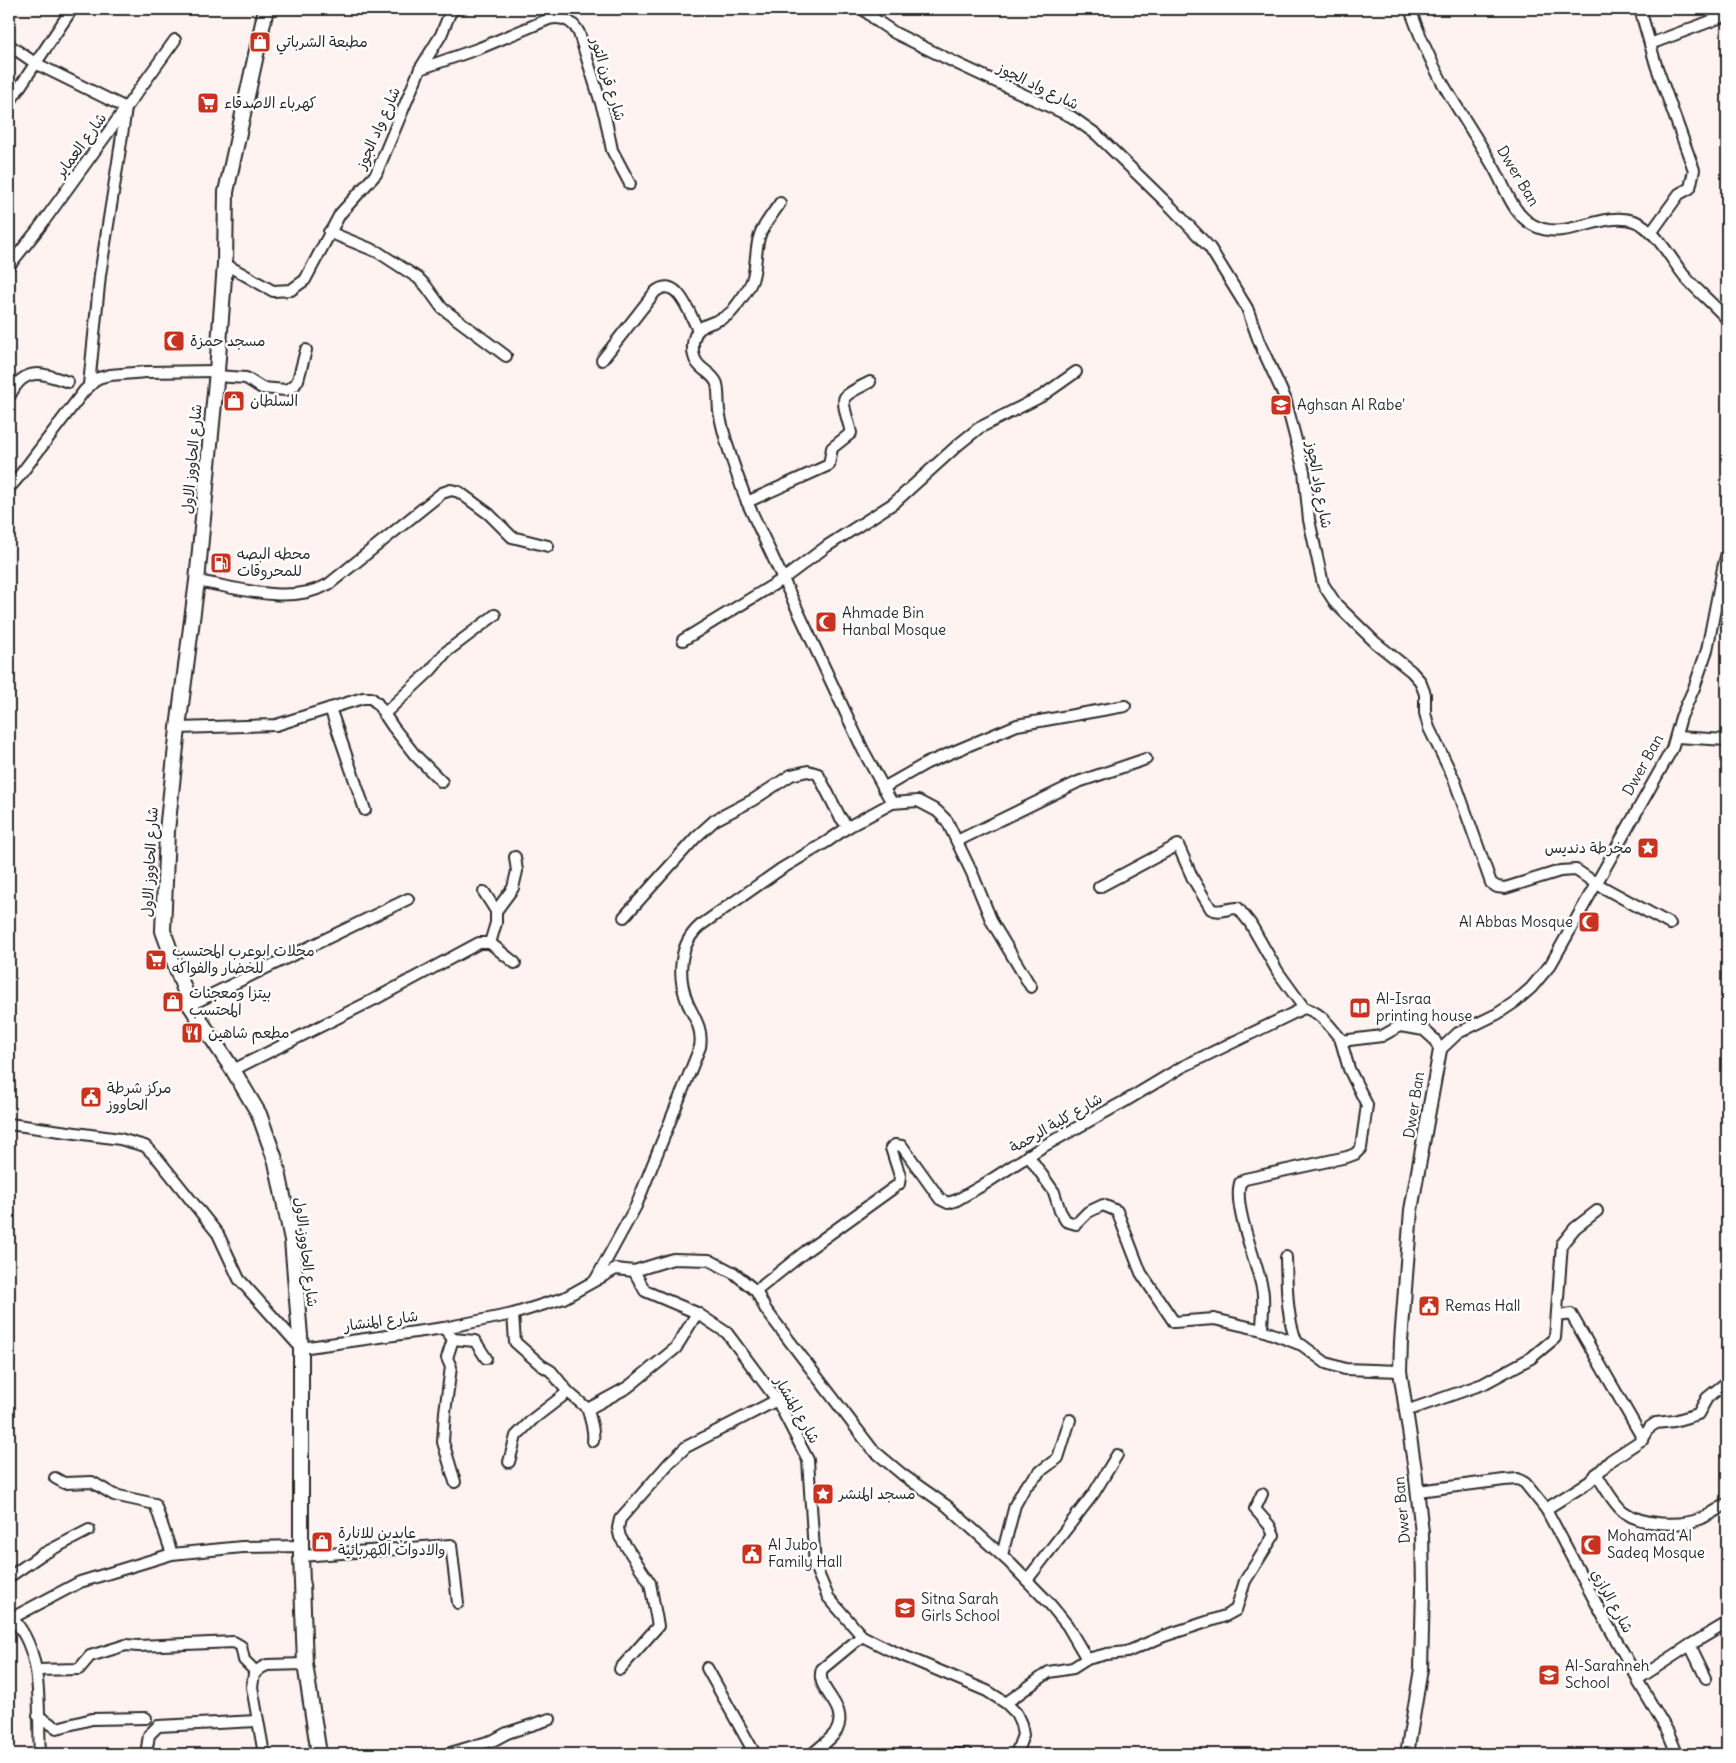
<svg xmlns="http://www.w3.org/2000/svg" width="1736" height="1763" font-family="Delius,'Playpen Sans Arabic',sans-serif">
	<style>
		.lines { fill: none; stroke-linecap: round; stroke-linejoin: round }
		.minor-casing { stroke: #2b2b2b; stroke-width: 14 }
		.tertiary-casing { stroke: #2b2b2b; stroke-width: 16 }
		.secondary-casing { stroke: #2b2b2b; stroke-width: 18 }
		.minor { stroke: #fff; stroke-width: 10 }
		.tertiary { stroke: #fff; stroke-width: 12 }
		.secondary { stroke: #fff; stroke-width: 14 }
		.labels { text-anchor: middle; stroke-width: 5; stroke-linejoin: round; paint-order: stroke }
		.poi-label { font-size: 15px; fill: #2b2b2b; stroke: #fff; text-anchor: start }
		.street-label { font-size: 15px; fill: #2b2b2b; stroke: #fff }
	</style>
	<rect width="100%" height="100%" fill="#fff3f1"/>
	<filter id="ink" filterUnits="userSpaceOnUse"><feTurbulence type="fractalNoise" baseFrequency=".02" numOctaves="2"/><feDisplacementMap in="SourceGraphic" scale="10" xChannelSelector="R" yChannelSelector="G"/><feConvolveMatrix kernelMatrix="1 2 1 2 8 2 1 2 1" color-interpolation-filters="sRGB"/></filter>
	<g filter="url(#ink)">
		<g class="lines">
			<!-- minor casing -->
			<g class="minor-casing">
				<g id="minor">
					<path d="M863 9 877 21 895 33 958 64 1072 117 1096 134 1172 208 1210 248 1247 308 1260 344 1285 398 1304 471 1309 520 1323 584 1336 604 1376 643 1411 671 1420 681 1425 694V713L1429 728 1454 779 1491 883 1497 887 1505 888 1560 871 1576 870 1597 884 1670 924"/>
					<path d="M1410 9C1419 34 1429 58 1442 82 1458 110 1477 138 1493 166 1505 186 1512 214 1533 225 1566 243 1601 210 1634 221 1656 228 1672 262 1687 279 1700 293 1714 305 1727 319"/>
					<path d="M1640 9 1656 65 1694 170 1690 188 1679 194 1651 233"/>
					<path d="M1650 44 1727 15"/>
					<path d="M9 45 35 63 126 108 118 162 100 275 89 385"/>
					<path d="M420 69 480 48 549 19C562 16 573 21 579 33L605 116 612 150 630 184"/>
					<path d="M9 103 72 9"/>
					<path d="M780 203C774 212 766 222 761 232 755 244 757 263 753 277 751 287 742 298 736 306 723 328 695 317 693 344 691 371 712 369 717 384 719 393 718 402 719 411 724 440 737 475 747 502L863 750 892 803"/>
					<path d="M329 232 378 252 418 278 426 286 442 308 506 356"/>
					<path d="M225 264 273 291 291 290 305 280 340 214 376 174 420 69 441 35 450 13 455 9"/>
					<path d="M9 266 39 228 175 40"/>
					<path d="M602 360 655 292C677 273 690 315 698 330"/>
					<path d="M216 376 246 378 262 388 286 390 294 386 298 380 306 350"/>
					<path d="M9 397C12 391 16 384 21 380 35 368 53 377 68 382"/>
					<path d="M9 488 17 479 84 391 98 378 110 375 146 372 217 371"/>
					<path d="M747 502 829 465 832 448 851 433C850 426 841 403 845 397 850 391 863 386 870 382"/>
					<path d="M197 581C239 588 290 606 329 584L442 493 451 490 459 492 489 514 512 537 548 546"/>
					<path d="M683 640 783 579 827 546 894 503 959 444 979 428 1042 396 1076 372"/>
					<path d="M330 708 365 810"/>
					<path d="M384 714 431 670 446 652 495 615"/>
					<path d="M178 728 276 725 363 698H371L377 703 393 727 415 755 442 782"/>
					<path d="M1676 737 1727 740"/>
					<path d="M883 788 927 763 1017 725 1125 706"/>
					<path d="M957 841 1078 782 1146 759"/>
					<path d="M1099 887 1178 845 1193 879 1211 909C1220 914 1229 907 1238 908L1250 923 1278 972 1304 1008"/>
					<path d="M484 892 496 911"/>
					<path d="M624 917 696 837 715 820 753 800 791 775 808 771 818 774 840 817 848 827"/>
					<path d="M490 943 515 963"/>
					<path d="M190 1005 408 899"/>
					<path d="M233 1070 375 999 479 943H490L496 923V911L513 888 517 871 515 857"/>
					<path d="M9 1124 120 1139 145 1146 158 1159 218 1234 239 1279 301 1348 444 1328 513 1314 564 1298 616 1269 634 1271 645 1291 697 1313 727 1333 777 1400 808 1460 815 1566 828 1597 862 1636 890 1650 987 1691 1006 1703 1016 1713 1021 1724 1023 1735 1016 1754"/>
					<path d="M1028 1155 1054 1192 1060 1211 1066 1221 1076 1224 1088 1212 1103 1205 1117 1211 1141 1273 1174 1322 1214 1319 1262 1330 1302 1345 1326 1363 1345 1369 1400 1371"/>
					<path d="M1286 1257C1287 1286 1286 1316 1297 1343"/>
					<path d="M634 1271 673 1259 709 1260 734 1273 756 1291 766 1310 872 1449 903 1475 947 1506 1009 1562 1049 1603 1067 1625 1087 1659"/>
					<path d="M596 1279 636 1206 700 1047C703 1029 695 1019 688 1004 677 977 678 944 701 925L781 869 828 841 848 827 892 803 918 801 937 811 947 821 972 873 992 922 1031 987"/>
					<path d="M756 1291 806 1251 899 1184 900 1176 891 1148 895 1145 902 1146 940 1199 948 1203 957 1200 983 1185 1042 1147 1127 1100 1182 1067 1304 1008C1321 1012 1329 1026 1340 1038L1341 1041 1382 1036 1400 1026 1424 1030 1434 1039 1440 1050 1458 1033 1497 1014 1515 1002 1531 988 1551 964 1672 749 1681 717 1694 688 1707 650 1723 568 1727 553"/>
					<path d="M513 1314 515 1342 541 1365 551 1371 568 1392 588 1409 628 1387 676 1348 697 1313"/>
					<path d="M444 1328 453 1339 447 1358 451 1367 445 1412 443 1442 455 1482"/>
					<path d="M1262 1330C1262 1317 1265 1301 1262 1288 1257 1261 1233 1208 1240 1183L1245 1179 1347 1157 1355 1154 1361 1148 1367 1105 1349 1069 1341 1041"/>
					<path d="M453 1339 475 1341 486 1358"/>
					<path d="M588 1409C590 1421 595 1429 593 1441"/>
					<path d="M1406 1411 1483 1384 1531 1358 1555 1338 1562 1244 1575 1228 1597 1211"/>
					<path d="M1643 1439 1650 1427 1656 1423 1674 1421 1698 1414 1707 1398 1727 1382"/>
					<path d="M509 1462 516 1436 533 1419 568 1392"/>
					<path d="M1596 1474C1604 1485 1613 1504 1624 1512 1642 1525 1679 1527 1700 1519 1709 1515 1718 1509 1727 1504"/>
					<path d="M55 1478 64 1483 92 1482 114 1495 155 1504 172 1554"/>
					<path d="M1418 1491 1504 1480 1518 1479 1525 1483 1546 1509 1605 1620 1638 1679 1639 1683 1668 1732 1677 1754"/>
					<path d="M1546 1509 1589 1482 1611 1460 1643 1439 1571 1314 1558 1316"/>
					<path d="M1002 1555 1015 1505 1025 1487 1042 1470 1058 1458 1070 1420"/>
					<path d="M301 1556 451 1545 458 1603"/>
					<path d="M9 1577 41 1555 89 1530"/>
					<path d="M1027 1580 1094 1493 1117 1455"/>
					<path d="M9 1615C46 1650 37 1708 40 1754"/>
					<path d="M12 1618 80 1582 172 1554 242 1547 302 1546"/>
					<path d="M1690 1645 1706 1678"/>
					<path d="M707 1668 755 1754"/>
					<path d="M620 1669 658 1626 650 1583 620 1537 618 1528 620 1519 670 1462 686 1447 777 1400"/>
					<path d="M37 1670 79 1669 90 1656 126 1645 138 1646 234 1642 241 1646 244 1660 256 1672"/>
					<path d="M1638 1679 1690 1645 1727 1623"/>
					<path d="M1006 1703 1049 1672 1073 1668 1087 1659 1107 1654 1127 1652 1164 1636 1225 1616 1236 1610 1245 1581 1274 1535 1269 1525 1255 1509 1262 1494"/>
					<path d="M38 1716 57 1728 92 1719 146 1718"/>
					<path d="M146 1754 149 1735 158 1726 257 1721"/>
					<path d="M264 1754 252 1687 254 1674 261 1668 267 1665 305 1664"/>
					<path d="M447 1754 494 1740 507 1733 550 1719"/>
					<path d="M812 1754C820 1747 832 1739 837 1730 849 1704 814 1690 822 1669L862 1636"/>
					<path d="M918 1754H968"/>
				</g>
			</g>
			<!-- tertiary casing -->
			<g class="tertiary-casing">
				<path id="tertiary" d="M1407 1754 1421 1669 1423 1588 1422 1533 1415 1470 1400 1371 1401 1342 1411 1210 1440 1050"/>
			</g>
			<!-- secondary casing -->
			<g class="secondary-casing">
				<path id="secondary" d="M266 9 226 192 225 264 217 371 197 581 178 728 167 831 163 931 190 1005 233 1070 259 1114 276 1162 292 1240 301 1348V1556L305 1664 319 1754"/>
			</g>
			<!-- minor -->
			<use href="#minor" class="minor"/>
			<!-- tertiary -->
			<use href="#tertiary" class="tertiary"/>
			<!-- secondary -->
			<use href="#secondary" class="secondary"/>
		</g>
	</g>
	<!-- icons -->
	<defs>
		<g id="shop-square" transform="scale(1.125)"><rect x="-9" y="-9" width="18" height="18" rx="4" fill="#c8321e" stroke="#fff"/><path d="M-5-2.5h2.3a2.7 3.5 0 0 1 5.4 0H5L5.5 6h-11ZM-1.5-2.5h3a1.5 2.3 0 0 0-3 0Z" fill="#fff"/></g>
		<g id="supermarket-square" transform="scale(1.125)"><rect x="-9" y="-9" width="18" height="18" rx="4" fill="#c8321e" stroke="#fff"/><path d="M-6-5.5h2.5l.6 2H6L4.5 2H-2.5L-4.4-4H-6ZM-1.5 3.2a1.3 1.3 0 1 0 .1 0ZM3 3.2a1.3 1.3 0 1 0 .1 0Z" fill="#fff"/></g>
		<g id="mosque-square" transform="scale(1.125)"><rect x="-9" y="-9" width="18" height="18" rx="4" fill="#c8321e" stroke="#fff"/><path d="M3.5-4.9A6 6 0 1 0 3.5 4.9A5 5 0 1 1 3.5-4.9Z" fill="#fff"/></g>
		<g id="school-square" transform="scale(1.125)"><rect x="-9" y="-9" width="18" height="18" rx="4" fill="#c8321e" stroke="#fff"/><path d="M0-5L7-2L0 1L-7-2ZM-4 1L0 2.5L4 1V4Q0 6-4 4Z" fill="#fff"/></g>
		<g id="fuel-square" transform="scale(1.125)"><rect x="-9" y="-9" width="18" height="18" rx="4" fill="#c8321e" stroke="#fff"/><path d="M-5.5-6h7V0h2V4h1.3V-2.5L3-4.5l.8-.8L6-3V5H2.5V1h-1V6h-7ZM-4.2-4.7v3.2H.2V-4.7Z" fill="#fff"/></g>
		<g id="sight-square" transform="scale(1.125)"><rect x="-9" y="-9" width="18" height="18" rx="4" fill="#c8321e" stroke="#fff"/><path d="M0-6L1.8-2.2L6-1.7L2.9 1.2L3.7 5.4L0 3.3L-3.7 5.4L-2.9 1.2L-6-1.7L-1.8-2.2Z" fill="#fff"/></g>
		<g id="library-square" transform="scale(1.125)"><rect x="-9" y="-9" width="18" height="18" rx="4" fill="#c8321e" stroke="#fff"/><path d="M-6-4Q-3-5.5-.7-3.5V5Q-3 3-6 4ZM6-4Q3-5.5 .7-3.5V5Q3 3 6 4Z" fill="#fff"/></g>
		<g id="restaurant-square" transform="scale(1.125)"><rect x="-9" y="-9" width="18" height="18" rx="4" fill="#c8321e" stroke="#fff"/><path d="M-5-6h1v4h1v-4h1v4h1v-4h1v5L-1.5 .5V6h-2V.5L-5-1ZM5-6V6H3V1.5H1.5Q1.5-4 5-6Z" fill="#fff"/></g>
		<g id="civic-square" transform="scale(1.125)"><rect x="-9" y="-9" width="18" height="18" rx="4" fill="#c8321e" stroke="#fff"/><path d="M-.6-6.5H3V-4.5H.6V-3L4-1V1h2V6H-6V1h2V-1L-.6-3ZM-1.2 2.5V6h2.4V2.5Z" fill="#fff"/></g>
	</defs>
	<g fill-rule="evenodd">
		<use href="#shop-square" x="260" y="42"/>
		<use href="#supermarket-square" x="208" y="103"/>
		<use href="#mosque-square" x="174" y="341"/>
		<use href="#shop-square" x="234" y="401"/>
		<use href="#school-square" x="1281" y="405"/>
		<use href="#fuel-square" x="221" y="563"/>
		<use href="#mosque-square" x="826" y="622"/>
		<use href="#sight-square" x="1648" y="848"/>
		<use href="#mosque-square" x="1589" y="922"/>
		<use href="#supermarket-square" x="156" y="960"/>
		<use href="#shop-square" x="173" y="1002"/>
		<use href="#library-square" x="1360" y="1008"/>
		<use href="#restaurant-square" x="192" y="1033"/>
		<use href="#civic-square" x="91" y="1097"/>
		<use href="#civic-square" x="1429" y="1306"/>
		<use href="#sight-square" x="823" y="1494"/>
		<use href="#shop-square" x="322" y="1542"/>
		<use href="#mosque-square" x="1591" y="1545"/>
		<use href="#civic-square" x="752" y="1554"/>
		<use href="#school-square" x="905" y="1608"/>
		<use href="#school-square" x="1549" y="1675"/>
	</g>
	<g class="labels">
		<!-- poi labels -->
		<g class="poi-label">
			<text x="276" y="47">مطبعة الشرباتي</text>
			<text x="224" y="108">كهرباء الاصدقاء</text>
			<text x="190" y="346">مسجد حمزة</text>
			<text x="250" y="406">السلطان</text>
			<text x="1297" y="410">Aghsan Al Rabe'</text>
			<text x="237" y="559">محطه البصه<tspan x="237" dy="17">للمحروقات</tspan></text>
			<text x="842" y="618">Ahmade Bin<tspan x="842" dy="17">Hanbal Mosque</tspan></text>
			<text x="1632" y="853" text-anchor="end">مخرطة دنديس</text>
			<text x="1573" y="927" text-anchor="end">Al Abbas Mosque</text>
			<text x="172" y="956">محلات ابوعرب المحتسب<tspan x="172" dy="17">للخضار والفواكه</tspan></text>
			<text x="189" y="998">بيتزا ومعجنات<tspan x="189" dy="17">المحتسب</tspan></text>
			<text x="1376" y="1004">Al-Israa<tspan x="1376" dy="17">printing house</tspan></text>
			<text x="208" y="1038">مطعم شاهين</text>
			<text x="107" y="1093">مركز شرطة<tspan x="107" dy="17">الحاووز</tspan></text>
			<text x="1445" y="1311">Remas Hall</text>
			<text x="839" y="1499">مسجد المنشر</text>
			<text x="338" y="1538">عابدين للانارة<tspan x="338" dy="17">والادوات الكهربائية</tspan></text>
			<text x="1607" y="1541">Mohamad Al<tspan x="1607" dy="17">Sadeq Mosque</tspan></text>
			<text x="768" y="1550">Al Jubo<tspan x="768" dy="17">Family Hall</tspan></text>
			<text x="921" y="1604">Sitna Sarah<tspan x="921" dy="17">Girls School</tspan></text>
			<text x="1565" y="1671">Al-Sarahneh<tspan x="1565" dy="17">School</tspan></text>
		</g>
		<!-- street labels -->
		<g class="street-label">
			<text transform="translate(608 79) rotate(73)" y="5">شارع قرن التور</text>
			<text transform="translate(1038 86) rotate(26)" y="5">شارع واد الجوز</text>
			<text transform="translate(378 128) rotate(-66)" y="5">شارع واد الجوز</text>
			<text transform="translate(81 145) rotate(-54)" y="5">شارع العماير</text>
			<text transform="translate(1518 176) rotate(59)" y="5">Dwer Ban</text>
			<text transform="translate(192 459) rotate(-85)" y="5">شارع الحاووز الاول</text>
			<text transform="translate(1319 485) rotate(80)" y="5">شارع واد الجوز</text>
			<text transform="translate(1643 765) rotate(-61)" y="5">Dwer Ban</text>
			<text transform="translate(150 862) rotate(-87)" y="5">شارع الحاووز الاول</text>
			<text transform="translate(1414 1105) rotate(-81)" y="5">Dwer Ban</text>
			<text transform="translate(1056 1123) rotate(-30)" y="5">شارع كلية الرحمة</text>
			<text transform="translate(306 1252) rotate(83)" y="5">شارع الحاووز الاول</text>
			<text transform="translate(381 1321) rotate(-8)" y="5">شارع المنشار</text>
			<text transform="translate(797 1410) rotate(60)" y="5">شارع المنشار</text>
			<text transform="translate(1402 1510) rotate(-95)" y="5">Dwer Ban</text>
			<text transform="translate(1612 1601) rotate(61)" y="5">شارع الرازي</text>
		</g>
	</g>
	<!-- margin -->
	<rect width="1736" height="1763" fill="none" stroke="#fff" stroke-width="30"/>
	<rect x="15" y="15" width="1706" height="1733" fill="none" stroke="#2b2b2b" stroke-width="2" filter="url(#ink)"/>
</svg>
